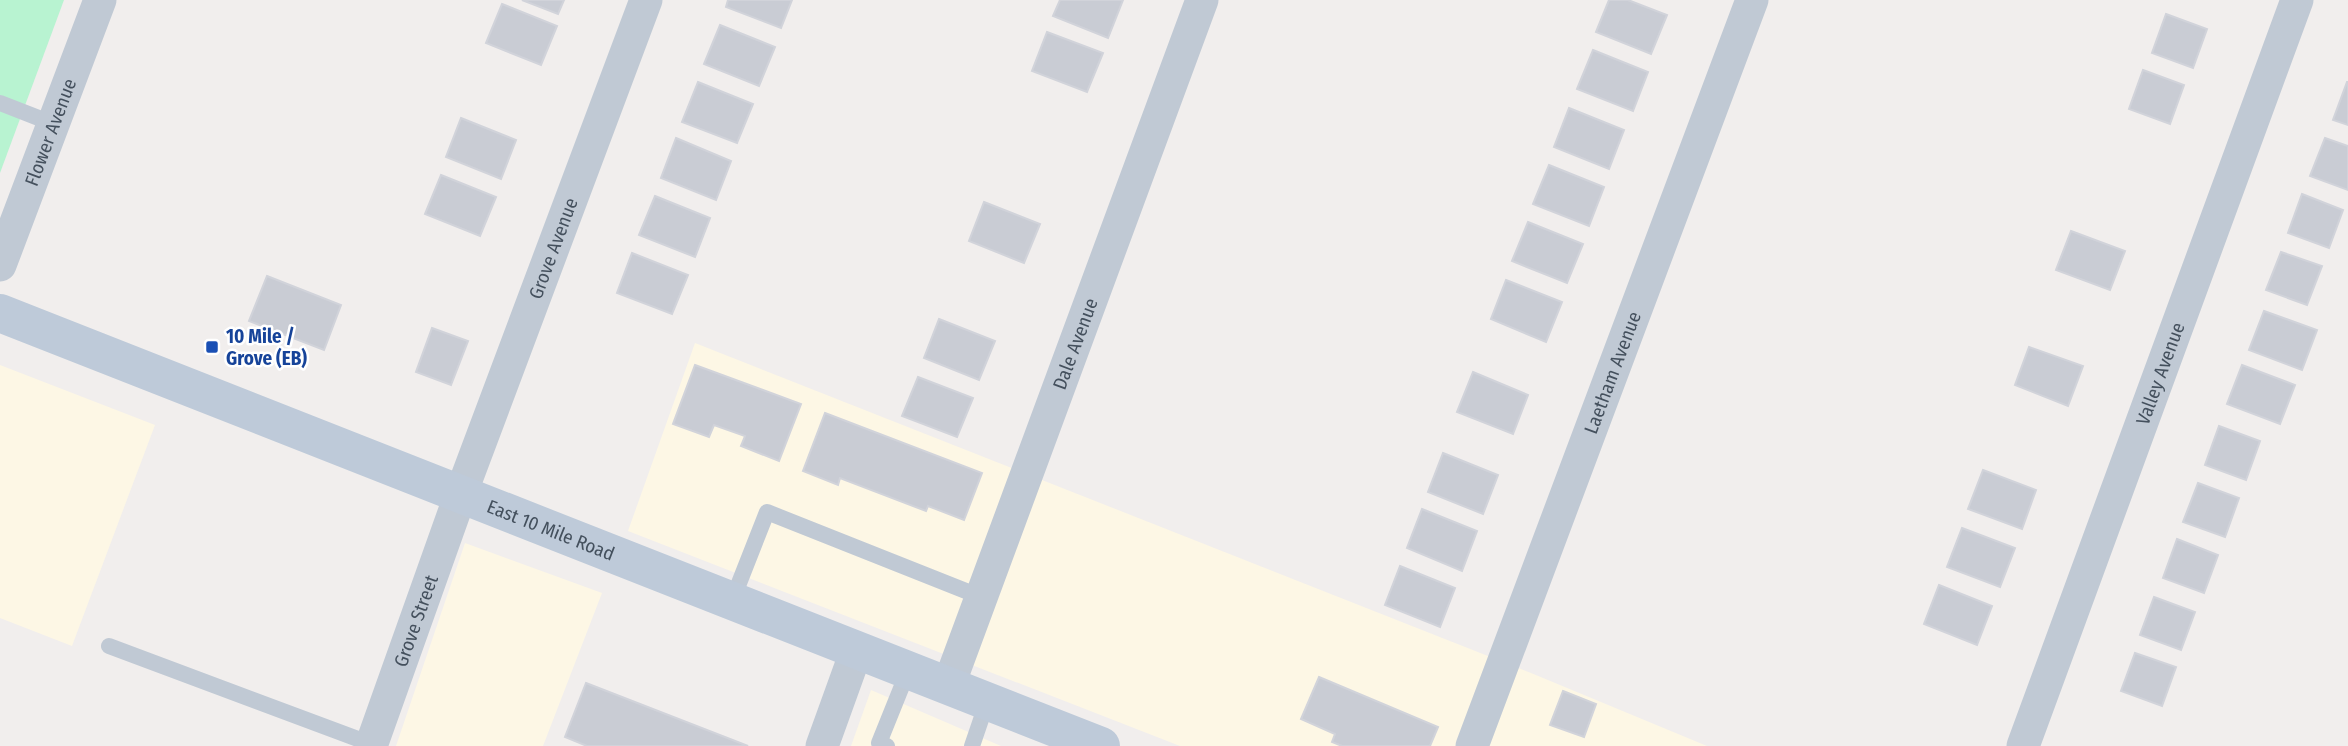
<svg xmlns="http://www.w3.org/2000/svg" width="2348" height="746" font-family="'Fira Sans Condensed',sans-serif">
	<style>
		.commercial { fill: #fdf7e5 }
		.green { fill: #b8f3d1 }
		.building { fill: #c9ccd4; stroke: #d1d3da; stroke-width: 2 }
		.lines { fill: none; stroke-linecap: round; stroke-linejoin: round }
		.lane { stroke: #c0c9d4; stroke-width: 16 }
		.street { stroke: #c0c9d4; stroke-width: 33 }
		.secondary { stroke: #becad9; stroke-width: 38 }
		.transit-dot { fill: #1a4fb4; stroke: #fff; stroke-width: 2.5 }
		.labels { text-anchor: middle; stroke-width: 5; stroke-linejoin: round; paint-order: stroke }
		.street-label { font-size: 19px; fill: #44505d; stroke: #fff }
		.transit-label { font-size: 19px; font-weight: bold; fill: #164399; stroke: #fff; text-anchor: start }
	</style>
	<rect width="100%" height="100%" fill="#f1eeed"/>
	<!-- commercial -->
	<g class="commercial">
		<path d="M695 343 1531 673 1707 746H1180L628 531Z"/>
		<path d="M0 365 155 425 72 646 0 618Z"/>
		<path d="M465 543 602 593 543 746H396Z"/>
		<path d="M871 690 1001 746H851Z"/>
	</g>
	<!-- green -->
	<path class="green" d="M0 0H64L0 173Z"/>
	<!-- building -->
	<g class="building">
		<path d="M522 0H564L558 14Z"/>
		<path d="M728 0H792L781 28 726 7Z"/>
		<path d="M1060 0H1123L1108 38 1053 16Z"/>
		<path d="M1609 0H1628L1667 15 1651 54 1596 32Z"/>
		<path d="M502 4 557 26 541 65 486 43Z"/>
		<path d="M2166 14 2207 29 2193 68 2152 53Z"/>
		<path d="M720 25 775 47 759 86 704 64Z"/>
		<path d="M1047 32 1103 53 1087 92 1032 71Z"/>
		<path d="M1593 50 1648 72 1633 111 1577 89Z"/>
		<path d="M2143 70 2184 85 2170 124 2129 109Z"/>
		<path d="M698 82 753 104 737 143 682 122Z"/>
		<path d="M2347 82H2348V125L2333 120Z"/>
		<path d="M1569 108 1624 130 1609 169 1554 147Z"/>
		<path d="M461 118 516 140 501 179 446 157Z"/>
		<path d="M676 138 731 161 716 200 661 178Z"/>
		<path d="M2325 138 2348 146V190L2310 176Z"/>
		<path d="M1549 165 1604 187 1589 226 1533 204Z"/>
		<path d="M441 175 496 197 480 236 425 214Z"/>
		<path d="M2302 194 2343 210 2329 248 2288 233Z"/>
		<path d="M655 196 710 218 695 257 639 235Z"/>
		<path d="M984 202 1040 224 1024 263 969 241Z"/>
		<path d="M1528 222 1583 244 1567 283 1512 261Z"/>
		<path d="M2071 231 2125 251 2110 290 2056 270Z"/>
		<path d="M2281 252 2322 266 2307 305 2266 290Z"/>
		<path d="M632 253 688 275 672 314 617 293Z"/>
		<path d="M267 276 341 305 324 350 249 321Z"/>
		<path d="M1506 280 1562 302 1546 342 1491 319Z"/>
		<path d="M2264 311 2317 330 2302 370 2249 350Z"/>
		<path d="M939 319 995 341 979 380 924 358Z"/>
		<path d="M432 328 468 341 451 385 416 372Z"/>
		<path d="M2029 347 2083 366 2068 406 2015 385Z"/>
		<path d="M695 365 801 404 779 461 741 446 745 436 714 425 709 437 673 424Z"/>
		<path d="M2242 365 2295 385 2280 424 2227 404Z"/>
		<path d="M1473 372 1528 395 1513 434 1457 412Z"/>
		<path d="M918 377 973 398 957 437 902 416Z"/>
		<path d="M825 413 982 473 964 520 928 506 926 511 840 478 838 485 803 471Z"/>
		<path d="M2219 426 2260 441 2246 480 2205 465Z"/>
		<path d="M1443 453 1498 475 1483 514 1428 492Z"/>
		<path d="M1983 470 2036 490 2022 529 1968 509Z"/>
		<path d="M2198 483 2239 498 2225 537 2183 522Z"/>
		<path d="M1422 509 1477 531 1462 571 1407 548Z"/>
		<path d="M1962 528 2015 548 2000 587 1947 567Z"/>
		<path d="M2177 539 2218 555 2204 593 2163 578Z"/>
		<path d="M1400 566 1455 588 1440 627 1385 605Z"/>
		<path d="M1939 585 1992 606 1977 645 1924 624Z"/>
		<path d="M2154 597 2195 612 2181 650 2140 635Z"/>
		<path d="M2135 653 2176 667 2162 706 2121 691Z"/>
		<path d="M1319 677 1438 727 1430 746H1342L1332 742 1335 734 1301 719Z"/>
		<path d="M586 683 748 746H587L565 737Z"/>
		<path d="M1563 691 1596 704 1584 737 1550 725Z"/>
	</g>
	<g class="lines">
		<!-- lane -->
		<g class="lane">
			<path d="M0 103 54 124"/>
			<path d="M732 601 767 512 981 597"/>
			<path d="M109 646 374 745"/>
			<path d="M887 746 879 743 908 671"/>
			<path d="M972 746 987 702"/>
		</g>
		<!-- street -->
		<g class="street">
			<path id="s1" d="M0 265 100 0"/>
			<path id="s2" d="M948 687 1202 0"/>
			<path id="s3" d="M371 746 460 496 646 0"/>
			<path d="M822 746 857 649"/>
			<path id="s4" d="M1472 746 1752 0"/>
			<path id="s5" d="M2023 746 2297 0"/>
		</g>
		<!-- secondary -->
		<path class="secondary" id="s6" d="M0 313 1101 746"/>
	</g>
	<!-- markers -->
	<rect class="transit-dot" x="205" y="340" width="14" height="14" rx="3.5"/>
	<g class="labels">
		<!-- street labels -->
		<g class="street-label">
			<text dy="7" stroke="none"><textPath href="#s1" startOffset="142">Flower Avenue</textPath></text>
			<text dy="7" stroke="none"><textPath href="#s3" startOffset="530">Grove Avenue</textPath></text>
			<text dy="7" stroke="none"><textPath href="#s2" startOffset="366">Dale Avenue</textPath></text>
			<text dy="7" stroke="none"><textPath href="#s4" startOffset="399">Laetham Avenue</textPath></text>
			<text dy="7" stroke="none"><textPath href="#s5" startOffset="397">Valley Avenue</textPath></text>
			<text dy="7" stroke="none"><textPath href="#s6" startOffset="592">East 10 Mile Road</textPath></text>
			<text dy="7" stroke="none"><textPath href="#s3" startOffset="133">Grove Street</textPath></text>
		</g>
		<!-- transit labels -->
		<g class="transit-label">
			<text x="226" y="343">10 Mile /<tspan x="226" dy="22">Grove (EB)</tspan></text>
		</g>
	</g>
</svg>
